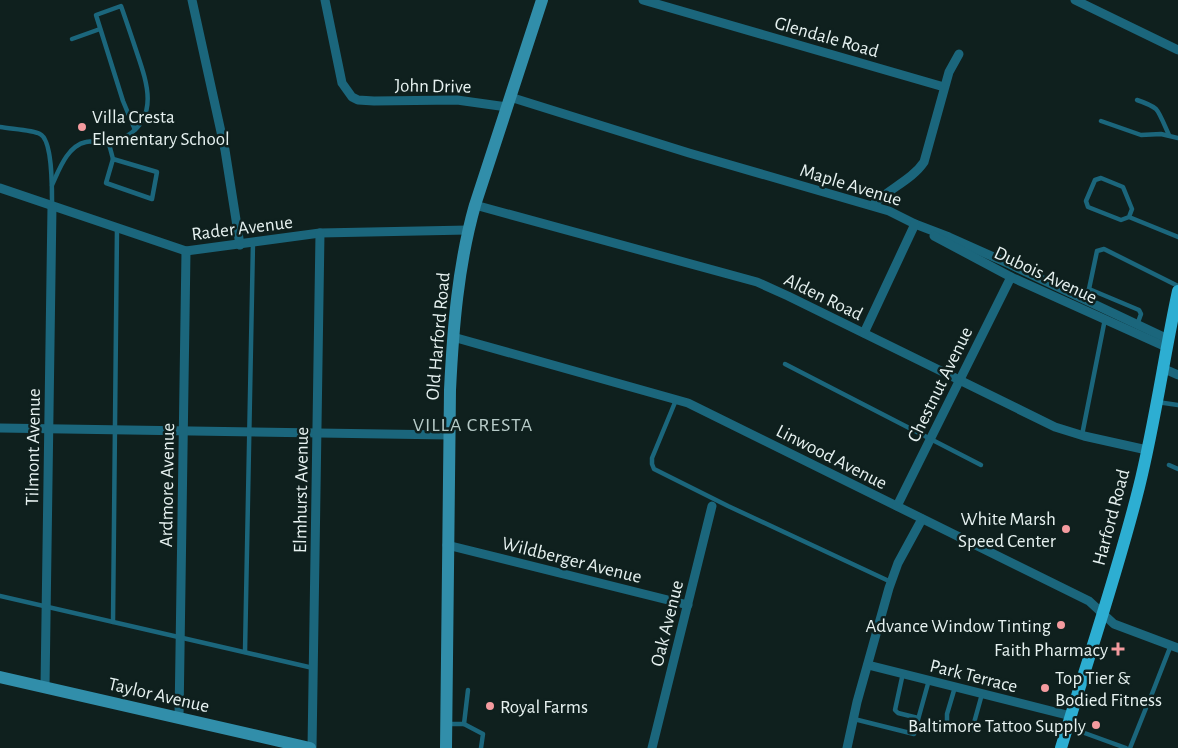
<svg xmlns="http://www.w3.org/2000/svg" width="1178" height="748" font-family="'Alegreya Sans',sans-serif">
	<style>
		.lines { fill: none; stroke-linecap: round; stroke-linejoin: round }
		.lane { stroke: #1b667c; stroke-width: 4.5 }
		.street { stroke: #1b667c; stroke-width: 9 }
		.secondary { stroke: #318eaa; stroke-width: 12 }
		.primary { stroke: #2daed2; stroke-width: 12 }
		.poi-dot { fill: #f49b9f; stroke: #0f201e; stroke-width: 2 }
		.labels { text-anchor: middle; stroke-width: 5; stroke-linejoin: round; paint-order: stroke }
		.street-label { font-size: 19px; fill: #e6f1f0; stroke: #0f201e }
		.poi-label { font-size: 19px; fill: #e6f1f0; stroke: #0f201e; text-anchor: end }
		.neighbourhood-label { font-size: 20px; letter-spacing: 1px; fill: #b7cbc8; stroke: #0f201e }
	</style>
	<rect width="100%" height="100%" fill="#0f201e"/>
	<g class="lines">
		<!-- lane -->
		<g class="lane">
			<path d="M72 39 100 29"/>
			<path d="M1137 100C1143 102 1151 105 1156 109 1160 113 1166 129 1169 135"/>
			<path d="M1101 121 1141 135 1161 134 1178 138"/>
			<path d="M0 127C10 129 32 130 40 134 53 140 52 192 52 206"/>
			<path d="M109 144 113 159"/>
			<path d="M113 159 157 172 152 199 106 183Z"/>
			<path d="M52 185C59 170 67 146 86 142 94 140 102 145 109 144 115 144 122 139 127 136 160 115 146 80 136 50 131 35 126 20 121 6L96 15 123 101 135 130"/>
			<path d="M1129 217 1132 209 1123 187 1101 178 1095 180 1086 201 1088 207 1121 220 1129 217 1178 237"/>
			<path d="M1089 289 1097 251 1104 249 1178 286"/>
			<path d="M1083 299 1089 289 1139 310 1141 314 1137 325"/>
			<path d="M785 364 981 465"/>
			<path d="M676 400 652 458V464L654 469 728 506 891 582"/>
			<path d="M1157 402 1178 405"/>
			<path d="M1082 435 1105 319"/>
			<path d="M1169 465 1178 469"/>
			<path d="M0 596 313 668"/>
			<path d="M113 622 117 228"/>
			<path d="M245 652 253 242"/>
			<path d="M903 673 895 710 898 713 918 718"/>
			<path d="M955 687 947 714V724C955 728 963 732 972 730L982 694"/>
			<path d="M1148 704 1171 645"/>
			<path d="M854 719 914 734 929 680"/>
			<path d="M448 724H464L468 690"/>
			<path d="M464 724 483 734 481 748"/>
			<path d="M1068 727 1126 748"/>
			<path d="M1130 748 1146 708"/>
		</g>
		<!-- street -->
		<g class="street">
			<path d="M192 0 225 150 240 245"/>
			<path d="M325 0 342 83 352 97 358 100 374 101 457 100 507 107"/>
			<path d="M643 0 944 87"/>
			<path d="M1075 0 1178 50"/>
			<path d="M510 97 689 153 889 211 915 224 949 237 1007 263 1168 339"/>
			<path d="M0 188 186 251 320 233 468 230"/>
			<path d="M475 205 757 282 788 296 1055 427 1084 436 1147 450"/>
			<path d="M873 205C888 189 912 180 924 162L949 72 959 54"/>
			<path d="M934 236 1011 277 1166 347"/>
			<path d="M864 333 915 224"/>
			<path d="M453 337 688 403 1089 601 1114 624 1178 648"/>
			<path d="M1162 368 1178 375"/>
			<path d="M0 428 449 435"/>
			<path d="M897 506 1011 277"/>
			<path d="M447 545 688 605"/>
			<path d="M868 665 1071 716"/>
			<path d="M45 687 52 206"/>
			<path d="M179 718 186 251"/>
			<path d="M312 748 320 233"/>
			<path d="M652 748 712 506"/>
			<path d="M847 748 857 702 889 588 898 563 922 519"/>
		</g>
		<!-- secondary -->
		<g class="secondary">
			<path d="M0 677 310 748"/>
			<path d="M446 748 450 390C453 328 458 265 475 205L542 0"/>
		</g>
		<!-- primary -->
		<path class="primary" d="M1061 748C1087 661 1117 575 1139 487 1155 423 1164 356 1178 291"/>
	</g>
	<!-- markers -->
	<g class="poi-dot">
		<circle cx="82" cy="127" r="5"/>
		<circle cx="1066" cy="529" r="5"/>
		<circle cx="1061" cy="625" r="5"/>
		<path d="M1115.5 641.5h5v5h5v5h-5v5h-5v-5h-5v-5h5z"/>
		<circle cx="1045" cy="688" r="5"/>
		<circle cx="490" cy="706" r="5"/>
		<circle cx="1096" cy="725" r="5"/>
	</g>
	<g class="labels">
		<!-- street labels -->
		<g class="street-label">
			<text transform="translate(827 36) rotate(16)" y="7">Glendale Road</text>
			<text transform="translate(433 85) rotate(1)" y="7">John Drive</text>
			<text transform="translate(851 184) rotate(17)" y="7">Maple Avenue</text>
			<text transform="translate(242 227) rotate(-7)" y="7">Rader Avenue</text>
			<text transform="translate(1046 274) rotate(25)" y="7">Dubois Avenue</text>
			<text transform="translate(824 296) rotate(26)" y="7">Alden Road</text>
			<text transform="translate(437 336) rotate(-85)" y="7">Old Harford Road</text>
			<text transform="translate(939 384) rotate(-64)" y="7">Chestnut Avenue</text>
			<text transform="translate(32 447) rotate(-89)" y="7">Tilmont Avenue</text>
			<text transform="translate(832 456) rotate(27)" y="7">Linwood Avenue</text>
			<text transform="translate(166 485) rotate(-89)" y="7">Ardmore Avenue</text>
			<text transform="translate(300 490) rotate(-89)" y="7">Elmhurst Avenue</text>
			<text transform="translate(1110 517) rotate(-75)" y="7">Harford Road</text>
			<text transform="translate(572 559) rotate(14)" y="7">Wildberger Avenue</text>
			<text transform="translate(666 623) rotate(-76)" y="7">Oak Avenue</text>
			<text transform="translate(974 675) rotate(14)" y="7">Park Terrace</text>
			<text transform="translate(159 694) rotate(13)" y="7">Taylor Avenue</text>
		</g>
		<!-- poi labels -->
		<g class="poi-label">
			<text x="92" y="123" text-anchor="start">Villa Cresta<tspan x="92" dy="22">Elementary School</tspan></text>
			<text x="1056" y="525">White Marsh<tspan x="1056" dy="22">Speed Center</tspan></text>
			<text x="1051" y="632">Advance Window Tinting</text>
			<text x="1108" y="656">Faith Pharmacy</text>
			<text x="1055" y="684" text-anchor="start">Top Tier &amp;<tspan x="1055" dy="22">Bodied Fitness</tspan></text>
			<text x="500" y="713" text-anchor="start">Royal Farms</text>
			<text x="1086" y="732">Baltimore Tattoo Supply</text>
		</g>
		<!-- neighbourhood labels -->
		<g class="neighbourhood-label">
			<text x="473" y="431">VILLA CRESTA</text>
		</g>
	</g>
</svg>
